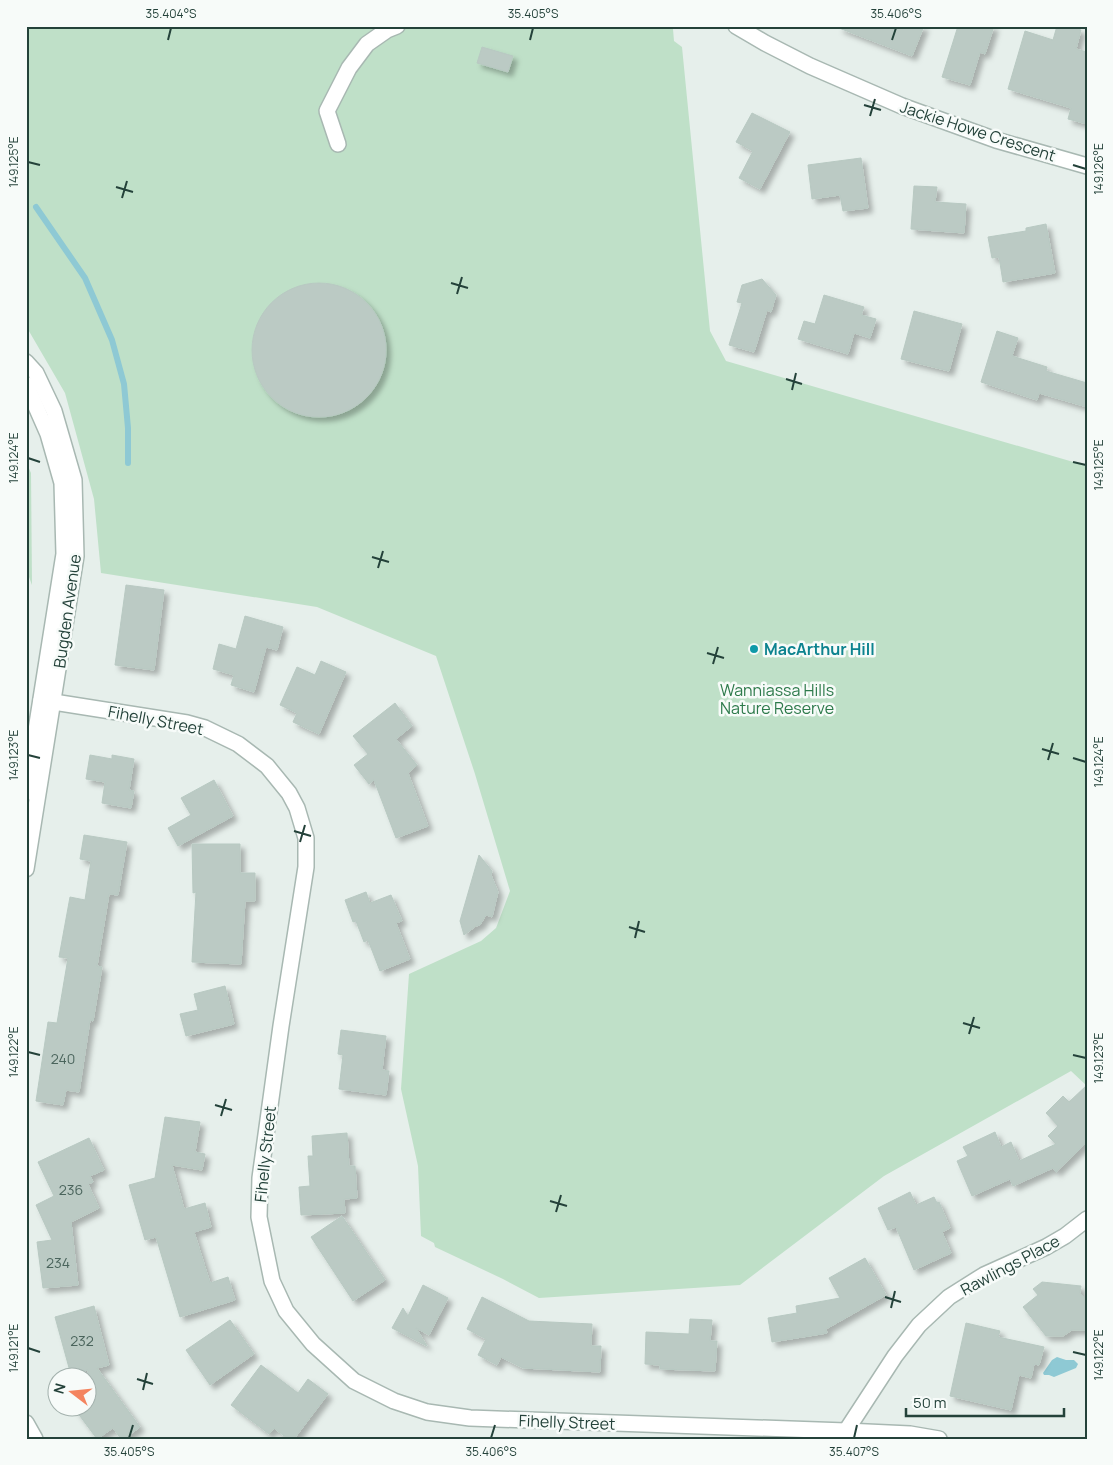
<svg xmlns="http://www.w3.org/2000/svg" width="1113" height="1465" font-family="Manrope,sans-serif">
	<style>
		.green { fill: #bfe0c8 }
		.water { fill: #8ec9d4 }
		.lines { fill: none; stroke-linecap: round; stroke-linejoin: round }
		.stream { stroke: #8ec9d4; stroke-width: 6 }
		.building { fill: #bbcac4; stroke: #b8c9c2; filter: url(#shadow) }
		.minor-casing { stroke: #a8b8b2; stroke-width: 18 }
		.minor { stroke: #fff; stroke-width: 15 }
		.ticks { fill: none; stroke: #24423a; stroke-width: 2 }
		.culture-dot { fill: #0f9aa8; stroke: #f7fbf9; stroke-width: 2 }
		.labels { text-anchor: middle; stroke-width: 5; stroke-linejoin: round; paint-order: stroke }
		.number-label { font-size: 14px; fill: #4a645c }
		.street-label { font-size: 16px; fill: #24423a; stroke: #f7fbf9 }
		.culture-label { font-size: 16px; font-weight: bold; fill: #0d838f; stroke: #f7fbf9; text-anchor: start }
		.park-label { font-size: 16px; fill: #2d7a4b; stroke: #f7fbf9 }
		.neatline { fill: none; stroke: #24423a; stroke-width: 2 }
		.ticks-label { font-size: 12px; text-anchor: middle; fill: #24423a }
	</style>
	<defs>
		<filter id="shadow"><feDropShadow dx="4.5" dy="4.5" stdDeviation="2.5" flood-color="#0004"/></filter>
	</defs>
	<rect width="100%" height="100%" fill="#e6efeb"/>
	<!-- green -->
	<g class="green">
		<path d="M26 26H669L673 29 674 41 682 47 710 331 726 361 1087 466V1086L1071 1071 884 1176 740 1285 539 1298 503 1279 435 1247 434 1243 421 1236 418 1166 401 1089 409 974 481 941 496 928 510 891 475 774 436 656 317 607 101 573 94 499 65 393 26 326Z"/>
		<path d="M26 462 31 473 32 585 26 569Z"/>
	</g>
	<!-- water -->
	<path class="water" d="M1057 1357 1066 1360H1074L1078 1364 1076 1368 1054 1377 1049 1375H1044L1043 1373 1052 1360Z"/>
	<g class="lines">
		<!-- stream -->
		<path class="stream" d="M36 207 85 278 112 340 124 384 128 428V463"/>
	</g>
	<!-- building -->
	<g class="building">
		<path d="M839 26H924L912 56 839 28Z"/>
		<path d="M958 26H994L985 54 980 52 970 85 942 77Z"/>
		<path d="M1057 26H1067L1081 30 1076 49 1087 52V124L1068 119 1071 108 1008 89 1025 31 1053 40Z"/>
		<path d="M482 47 513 56 508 72 477 63Z"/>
		<path d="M752 113 790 132 760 189 739 178 753 151 736 142Z"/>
		<path d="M861 158 868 208 843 211 840 195 812 199 808 165Z"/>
		<path d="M914 186 937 187 935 202 966 204 964 233 911 229Z"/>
		<path d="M1046 224 1055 273 1003 282 999 257 992 258 988 237 1026 231V228Z"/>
		<path d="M762 279 776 295 771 312 767 310 754 352 729 345 742 303 737 302 742 285Z"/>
		<circle cx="319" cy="350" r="67"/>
		<path d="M824 295 864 307 861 315 876 319 870 338 854 333 848 354 798 339 804 321 815 324Z"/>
		<path d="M914 311 962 324 949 371 901 359Z"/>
		<path d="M997 331 1018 338 1012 356 1047 367 1046 371 1087 383V407L1039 393 1037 400 981 382Z"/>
		<path d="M126 585 164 590 154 670 115 665Z"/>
		<path d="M245 616 283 627 277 650 266 647 254 692 231 685 234 675 213 669 219 644 236 649Z"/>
		<path d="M321 661 346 672 319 734 293 722 297 713 280 705 297 667 315 675Z"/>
		<path d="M395 703 412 726 396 739 417 765 408 773 428 826 396 838 374 780 369 784 354 765 368 754 353 736Z"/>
		<path d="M90 755 112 759V755L134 759 129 790 134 791 131 808 102 803 105 782 86 779Z"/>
		<path d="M214 780 233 816 178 846 168 828 191 815 181 798Z"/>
		<path d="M84 835 127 842 118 895 109 894 97 966 102 967 93 1021 90 1020 79 1092 66 1090 63 1105 36 1101 48 1022 57 1023 68 958 59 957 70 897 85 900 91 861 80 859Z"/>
		<path d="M192 844H240V873H255V901H245L241 964 192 962 196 892 193 893Z"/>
		<path d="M479 855 492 871 491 875 498 892 492 917 486 915 480 925 476 926 464 935 460 921Z"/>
		<path d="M366 892 370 903 391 895 402 921 396 923 410 959 380 971 368 940 364 942 356 921 353 922 345 900Z"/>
		<path d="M225 986 234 1024 186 1036 180 1014 198 1010 194 994Z"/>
		<path d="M341 1030 386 1036 382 1070 389 1071 386 1095 339 1089 343 1055 338 1054Z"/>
		<path d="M1087 1085V1142L1056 1172 1053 1168 1013 1186 1010 1179 972 1196 957 1161 968 1156 963 1147 995 1132 1001 1147 1011 1142 1019 1161 1056 1144 1048 1136 1058 1126 1046 1113 1063 1096 1069 1102Z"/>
		<path d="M165 1117 200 1122 195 1152 205 1154 202 1170 172 1165 184 1209 205 1203 211 1227 194 1232 210 1283 228 1277 235 1300 180 1317 156 1237 145 1240 129 1185 155 1178Z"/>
		<path d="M347 1133 349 1166H355L357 1198 344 1199 345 1213 301 1215 299 1187 310 1186 308 1156H313L312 1136Z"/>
		<path d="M89 1138 104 1170 90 1176 93 1182 88 1184 99 1208 71 1222 78 1285 43 1288 37 1242 52 1240 36 1205 54 1196 38 1162Z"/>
		<path d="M910 1192 916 1205 934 1197 937 1203 939 1202 950 1228 942 1232 951 1253 914 1270 896 1227 888 1230 878 1208Z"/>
		<path d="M342 1216 385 1280 353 1301 311 1237Z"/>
		<path d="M865 1258 886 1295 826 1329 827 1333 772 1342 768 1318 797 1313 796 1306 840 1298 829 1278Z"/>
		<path d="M1042 1282 1081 1286 1080 1293 1087 1300V1330H1072L1063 1336H1046L1023 1307 1038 1295 1033 1289Z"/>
		<path d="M423 1285 448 1298 429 1335 416 1328 427 1346 392 1328 403 1308 408 1316Z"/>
		<path d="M482 1297 529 1321 592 1324 591 1346H601L600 1372 523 1368 501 1357 497 1365 478 1355 486 1339 467 1329Z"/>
		<path d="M94 1306 109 1365 97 1368 140 1427 124 1439H121L113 1428 97 1439 74 1408H88V1370L71 1375 55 1317Z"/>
		<path d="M690 1319 712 1320 710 1341H717L715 1371 660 1369V1365L645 1364 646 1332 689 1334Z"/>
		<path d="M230 1320 254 1354 210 1385 186 1350Z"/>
		<path d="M966 1323 1000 1331 998 1337 1044 1347 1039 1365 1034 1364 1031 1378 1019 1375 1011 1410 950 1396Z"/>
		<path d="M261 1365 298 1393 308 1379 328 1394 294 1439H288L274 1428 269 1434 231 1405Z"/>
	</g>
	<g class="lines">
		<!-- minor casing -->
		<g class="minor-casing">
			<g id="minor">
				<path d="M736 26 765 43 810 66 902 106 996 140 1087 166"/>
				<path d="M338 144 327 111 349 68 367 44 387 30 397 26"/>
				<path d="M26 362 36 373 54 411 74 480 76 556 26 869"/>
				<path d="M26 384 48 434 62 483 64 554 26 793"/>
				<path d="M41 700 187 723 205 728 238 744 267 766 289 793 297 808 306 838V867L281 1026 260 1178 259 1217 272 1281 286 1311 313 1344 354 1381 394 1401 427 1412 470 1418 846 1431 910 1434 939 1439"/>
				<path d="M26 1423 35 1439"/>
				<path d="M846 1431 895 1356 919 1325 949 1297 984 1275 1046 1247 1065 1236 1087 1219"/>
			</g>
		</g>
		<!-- minor -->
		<use href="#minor" class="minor"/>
	</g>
	<!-- ticks -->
	<path class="ticks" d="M168 40 171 28M530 40 533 28M892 40 896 28M864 105 881 110M870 116 875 99M28 162 40 165M1073 165 1086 169M116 187 133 192M122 198 127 181M451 283 468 288M457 294 462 277M786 379 802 384M792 390 796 373M28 458 40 462M1073 462 1086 465M372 557 389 562M378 568 383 551M707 653 724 658M713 664 718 647M1042 749 1059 754M28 755 40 758M1073 758 1086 762M1048 760 1053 743M294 831 311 836M300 842 305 825M629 927 645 932M635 938 639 921M963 1023 980 1028M969 1034 974 1017M28 1052 40 1055M1073 1055 1086 1058M215 1105 232 1110M221 1116 226 1099M550 1201 567 1206M556 1212 561 1195M885 1297 901 1302M891 1308 895 1291M28 1348 40 1352M1073 1352 1086 1355M137 1379 153 1384M143 1390 147 1373M129 1438 133 1425M491 1438 495 1425M854 1438 857 1425"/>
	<!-- markers -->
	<circle class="culture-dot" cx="754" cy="649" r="5"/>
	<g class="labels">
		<!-- number labels -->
		<g class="number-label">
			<text x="63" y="1064">240</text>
			<text x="71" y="1195">236</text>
			<text x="58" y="1268">234</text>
			<text x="82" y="1346">232</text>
		</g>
		<!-- street labels -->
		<g class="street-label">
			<text transform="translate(978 131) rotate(18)" y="6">Jackie Howe Crescent</text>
			<text transform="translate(67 611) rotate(-82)" y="6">Bugden Avenue</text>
			<text transform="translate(156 720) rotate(11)" y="6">Fihelly Street</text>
			<text transform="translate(265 1154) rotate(-84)" y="6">Fihelly Street</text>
			<text transform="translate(1010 1265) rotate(-28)" y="6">Rawlings Place</text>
			<text transform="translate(567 1422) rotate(2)" y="6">Fihelly Street</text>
		</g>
		<!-- culture labels -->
		<g class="culture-label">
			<text x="764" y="655">MacArthur Hill</text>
		</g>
		<!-- park labels -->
		<g class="park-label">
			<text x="777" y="696">Wanniassa Hills<tspan x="777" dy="18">Nature Reserve</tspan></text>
		</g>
	</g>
	<!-- border -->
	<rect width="1113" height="1465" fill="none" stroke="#f7fbf9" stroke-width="55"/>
	<!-- north arrow -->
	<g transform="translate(72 1392) rotate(286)"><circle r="24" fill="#f7fbf9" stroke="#a3b1ad"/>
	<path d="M0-4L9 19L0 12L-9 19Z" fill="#f4845f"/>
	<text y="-8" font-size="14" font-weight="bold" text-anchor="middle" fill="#24423a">N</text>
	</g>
	<!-- scale -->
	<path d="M906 1408v8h158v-8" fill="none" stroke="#24423a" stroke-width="2.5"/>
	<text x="913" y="1408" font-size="15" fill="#24423a" stroke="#f7fbf9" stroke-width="4" paint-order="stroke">50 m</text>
	<rect x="28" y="28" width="1058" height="1410" class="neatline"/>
	<g class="ticks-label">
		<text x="171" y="18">35.404°S</text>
		<text x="533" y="18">35.405°S</text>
		<text x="896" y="18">35.406°S</text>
		<text transform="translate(14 162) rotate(-90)" y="4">149.125°E</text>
		<text transform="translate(1099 169) rotate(-90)" y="4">149.126°E</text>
		<text transform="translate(14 458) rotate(-90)" y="4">149.124°E</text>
		<text transform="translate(1099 465) rotate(-90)" y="4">149.125°E</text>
		<text transform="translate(14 755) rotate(-90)" y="4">149.123°E</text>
		<text transform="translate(1099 762) rotate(-90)" y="4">149.124°E</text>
		<text transform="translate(14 1052) rotate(-90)" y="4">149.122°E</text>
		<text transform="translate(1099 1058) rotate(-90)" y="4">149.123°E</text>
		<text transform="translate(14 1348) rotate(-90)" y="4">149.121°E</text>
		<text transform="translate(1099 1355) rotate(-90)" y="4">149.122°E</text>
		<text x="129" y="1456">35.405°S</text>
		<text x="491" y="1456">35.406°S</text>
		<text x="854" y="1456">35.407°S</text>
	</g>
</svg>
